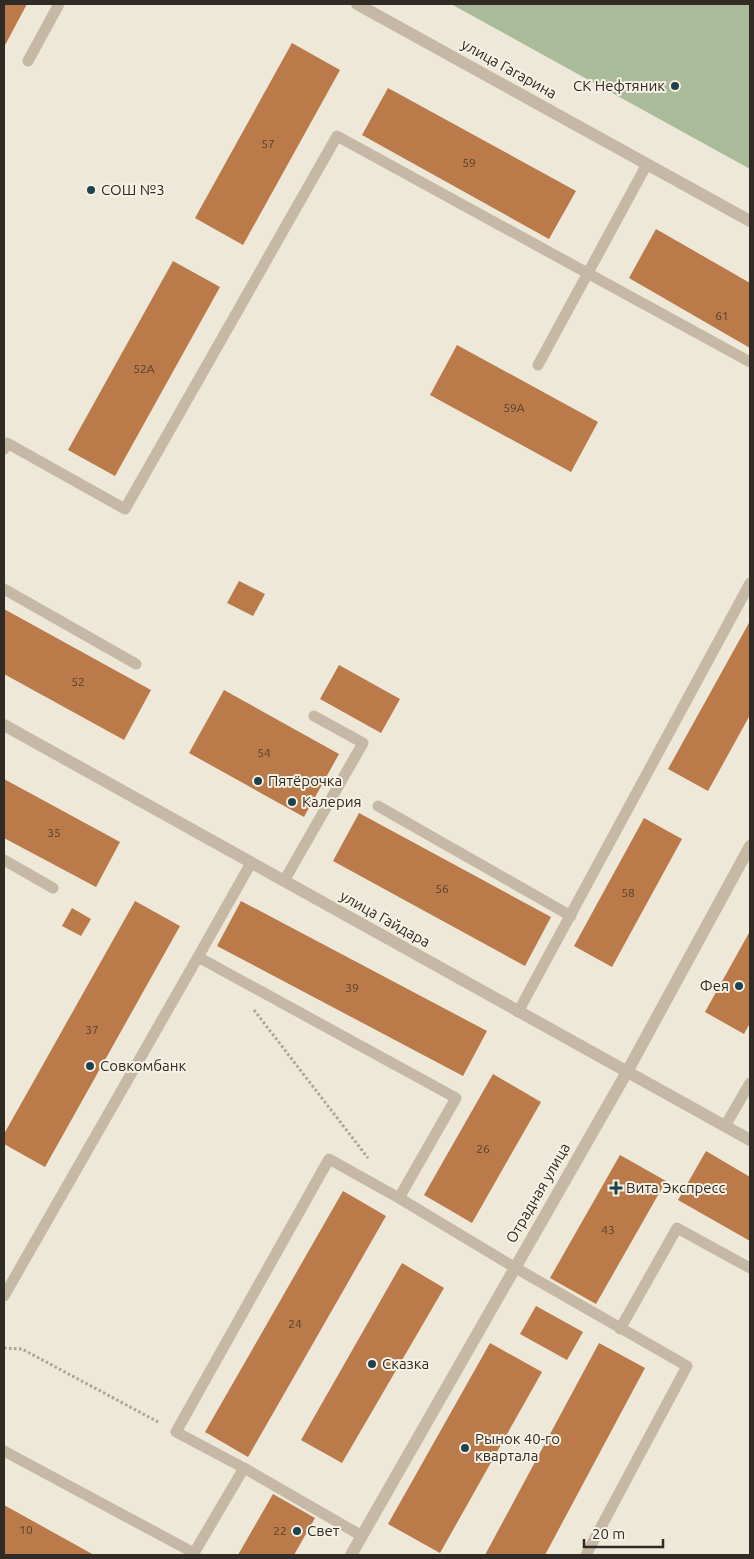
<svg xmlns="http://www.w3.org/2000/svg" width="754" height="1559" font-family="Ubuntu,sans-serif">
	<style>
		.green { fill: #aabb9a }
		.building { fill: #ba7a49 }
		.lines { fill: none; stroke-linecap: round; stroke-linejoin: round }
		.path { stroke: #b0a490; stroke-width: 3; stroke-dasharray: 2.5 2.5; stroke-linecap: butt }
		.service { stroke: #c5b9a5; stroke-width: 11 }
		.minor { stroke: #c5b9a5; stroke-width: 12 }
		.poi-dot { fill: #1f434e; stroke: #f6f1e3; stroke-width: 2 }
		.labels { text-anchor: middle; stroke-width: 4; stroke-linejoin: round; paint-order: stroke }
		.number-label { font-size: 12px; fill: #533f2f }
		.street-label { font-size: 15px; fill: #312b26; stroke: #f6f1e3 }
		.poi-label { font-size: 15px; fill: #312b26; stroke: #f6f1e3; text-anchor: start }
	</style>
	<rect width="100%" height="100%" fill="#eee8d8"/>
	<!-- green -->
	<path class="green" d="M451 4H750V169Z"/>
	<!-- building -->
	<g class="building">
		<path d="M4 4H27L4 47Z"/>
		<path d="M292 43 340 70 243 245 195 218Z"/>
		<path d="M388 88 576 191 549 239 362 135Z"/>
		<path d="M656 229 750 283V348L629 278Z"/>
		<path d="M173 261 220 287 115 476 68 450Z"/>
		<path d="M457 345 598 422 571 472 430 395Z"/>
		<path d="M239 581 265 594 253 616 227 603Z"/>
		<path d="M4 609 151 690 124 740 4 674Z"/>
		<path d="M750 621V715L708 791 668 769Z"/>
		<path d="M339 665 400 699 381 733 320 699Z"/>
		<path d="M224 690 339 754 304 817 189 753Z"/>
		<path d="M4 779 120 842 96 887 4 838Z"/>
		<path d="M359 813 551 917 525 966 333 861Z"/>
		<path d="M644 818 682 839 612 967 574 946Z"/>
		<path d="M135 901 180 926 45 1167 4 1144V1134Z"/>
		<path d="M241 901 487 1031 463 1076 217 946Z"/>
		<path d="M72 908 91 919 81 936 62 926Z"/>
		<path d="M750 931V1023L744 1034 705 1012Z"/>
		<path d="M493 1074 541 1102 472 1223 424 1195Z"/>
		<path d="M706 1151 750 1177V1241L678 1200Z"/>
		<path d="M620 1155 666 1181 596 1304 550 1278Z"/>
		<path d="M343 1191 386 1216 248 1457 205 1432Z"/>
		<path d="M402 1263 444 1288 342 1463 301 1440Z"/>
		<path d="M536 1306 583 1332 567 1360 520 1334Z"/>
		<path d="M490 1343 542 1372 440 1553 388 1524Z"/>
		<path d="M599 1343 645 1368 545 1555H485Z"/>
		<path d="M273 1494 315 1518 294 1555H238Z"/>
		<path d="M4 1505 94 1555H4Z"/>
	</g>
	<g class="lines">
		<!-- path -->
		<g class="path">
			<path d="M254 1010 368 1158"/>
			<path d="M4 1348 22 1349 160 1423"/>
		</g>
		<!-- service -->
		<g class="service">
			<path d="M28 61 59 4"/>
			<path d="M538 365 647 164"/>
			<path d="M4 449 7 443 125 509 337 136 750 362"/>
			<path d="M4 589 136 664"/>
			<path d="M378 806 571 916"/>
			<path d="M4 860 53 888"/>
			<path d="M284 881 363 743 314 716"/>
			<path d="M518 1012 750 583"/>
			<path d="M725 1126 750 1083"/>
			<path d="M399 1198 514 1267 687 1366 586 1555"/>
			<path d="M4 1296 198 957"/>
			<path d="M620 1329 677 1228 750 1268"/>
			<path d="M4 1451 194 1553 244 1468 176 1432 329 1159 399 1198 456 1098 198 957 251 863"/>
			<path d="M244 1468 362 1536"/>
		</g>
		<!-- minor -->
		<g class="minor">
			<path d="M357 4 750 221"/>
			<path d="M4 725 750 1140"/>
			<path d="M351 1555 627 1072 750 846"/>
		</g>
	</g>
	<!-- markers -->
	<g class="poi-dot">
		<circle cx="675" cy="86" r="5"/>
		<circle cx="91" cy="190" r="5"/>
		<circle cx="258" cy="781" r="5"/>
		<circle cx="292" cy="802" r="5"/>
		<circle cx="739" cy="986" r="5"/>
		<circle cx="90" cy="1066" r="5"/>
		<path d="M613.5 1180.5h5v5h5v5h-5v5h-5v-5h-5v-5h5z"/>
		<circle cx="372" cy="1364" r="5"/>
		<circle cx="465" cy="1448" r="5"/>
		<circle cx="297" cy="1531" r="5"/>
	</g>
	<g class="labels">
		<!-- number labels -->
		<g class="number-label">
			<text x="268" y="148">57</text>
			<text x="469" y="167">59</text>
			<text x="722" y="320">61</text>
			<text x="144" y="373">52А</text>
			<text x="514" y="412">59А</text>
			<text x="78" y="686">52</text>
			<text x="264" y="757">54</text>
			<text x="54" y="837">35</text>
			<text x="442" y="893">56</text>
			<text x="628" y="897">58</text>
			<text x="352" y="992">39</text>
			<text x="92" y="1034">37</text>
			<text x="483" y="1153">26</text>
			<text x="608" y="1234">43</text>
			<text x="295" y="1328">24</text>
			<text x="26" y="1534">10</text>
			<text x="280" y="1535">22</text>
		</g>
		<!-- street labels -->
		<g class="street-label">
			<text transform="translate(509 69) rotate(29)" y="5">улица Гагарина</text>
			<text transform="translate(385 919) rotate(29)" y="5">улица Гайдара</text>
			<text transform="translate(538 1193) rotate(-60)" y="5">Отрадная улица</text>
		</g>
		<!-- poi labels -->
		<g class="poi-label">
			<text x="665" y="91" text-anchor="end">СК Нефтяник</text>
			<text x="101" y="195">СОШ №3</text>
			<text x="268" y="786">Пятёрочка</text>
			<text x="302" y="807">Калерия</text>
			<text x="729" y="991" text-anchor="end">Фея</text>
			<text x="100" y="1071">Совкомбанк</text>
			<text x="626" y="1193">Вита Экспресс</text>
			<text x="382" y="1369">Сказка</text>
			<text x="475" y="1444">Рынок 40-го<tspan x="475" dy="17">квартала</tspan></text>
			<text x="307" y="1536">Свет</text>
		</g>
	</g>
	<!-- border -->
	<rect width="754" height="1559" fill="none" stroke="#312b26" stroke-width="10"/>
	<!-- scale -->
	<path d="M584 1539v8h79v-8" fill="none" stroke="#312b26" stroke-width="2.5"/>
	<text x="592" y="1539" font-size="15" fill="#312b26" stroke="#f6f1e3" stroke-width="4" paint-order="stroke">20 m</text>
</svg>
